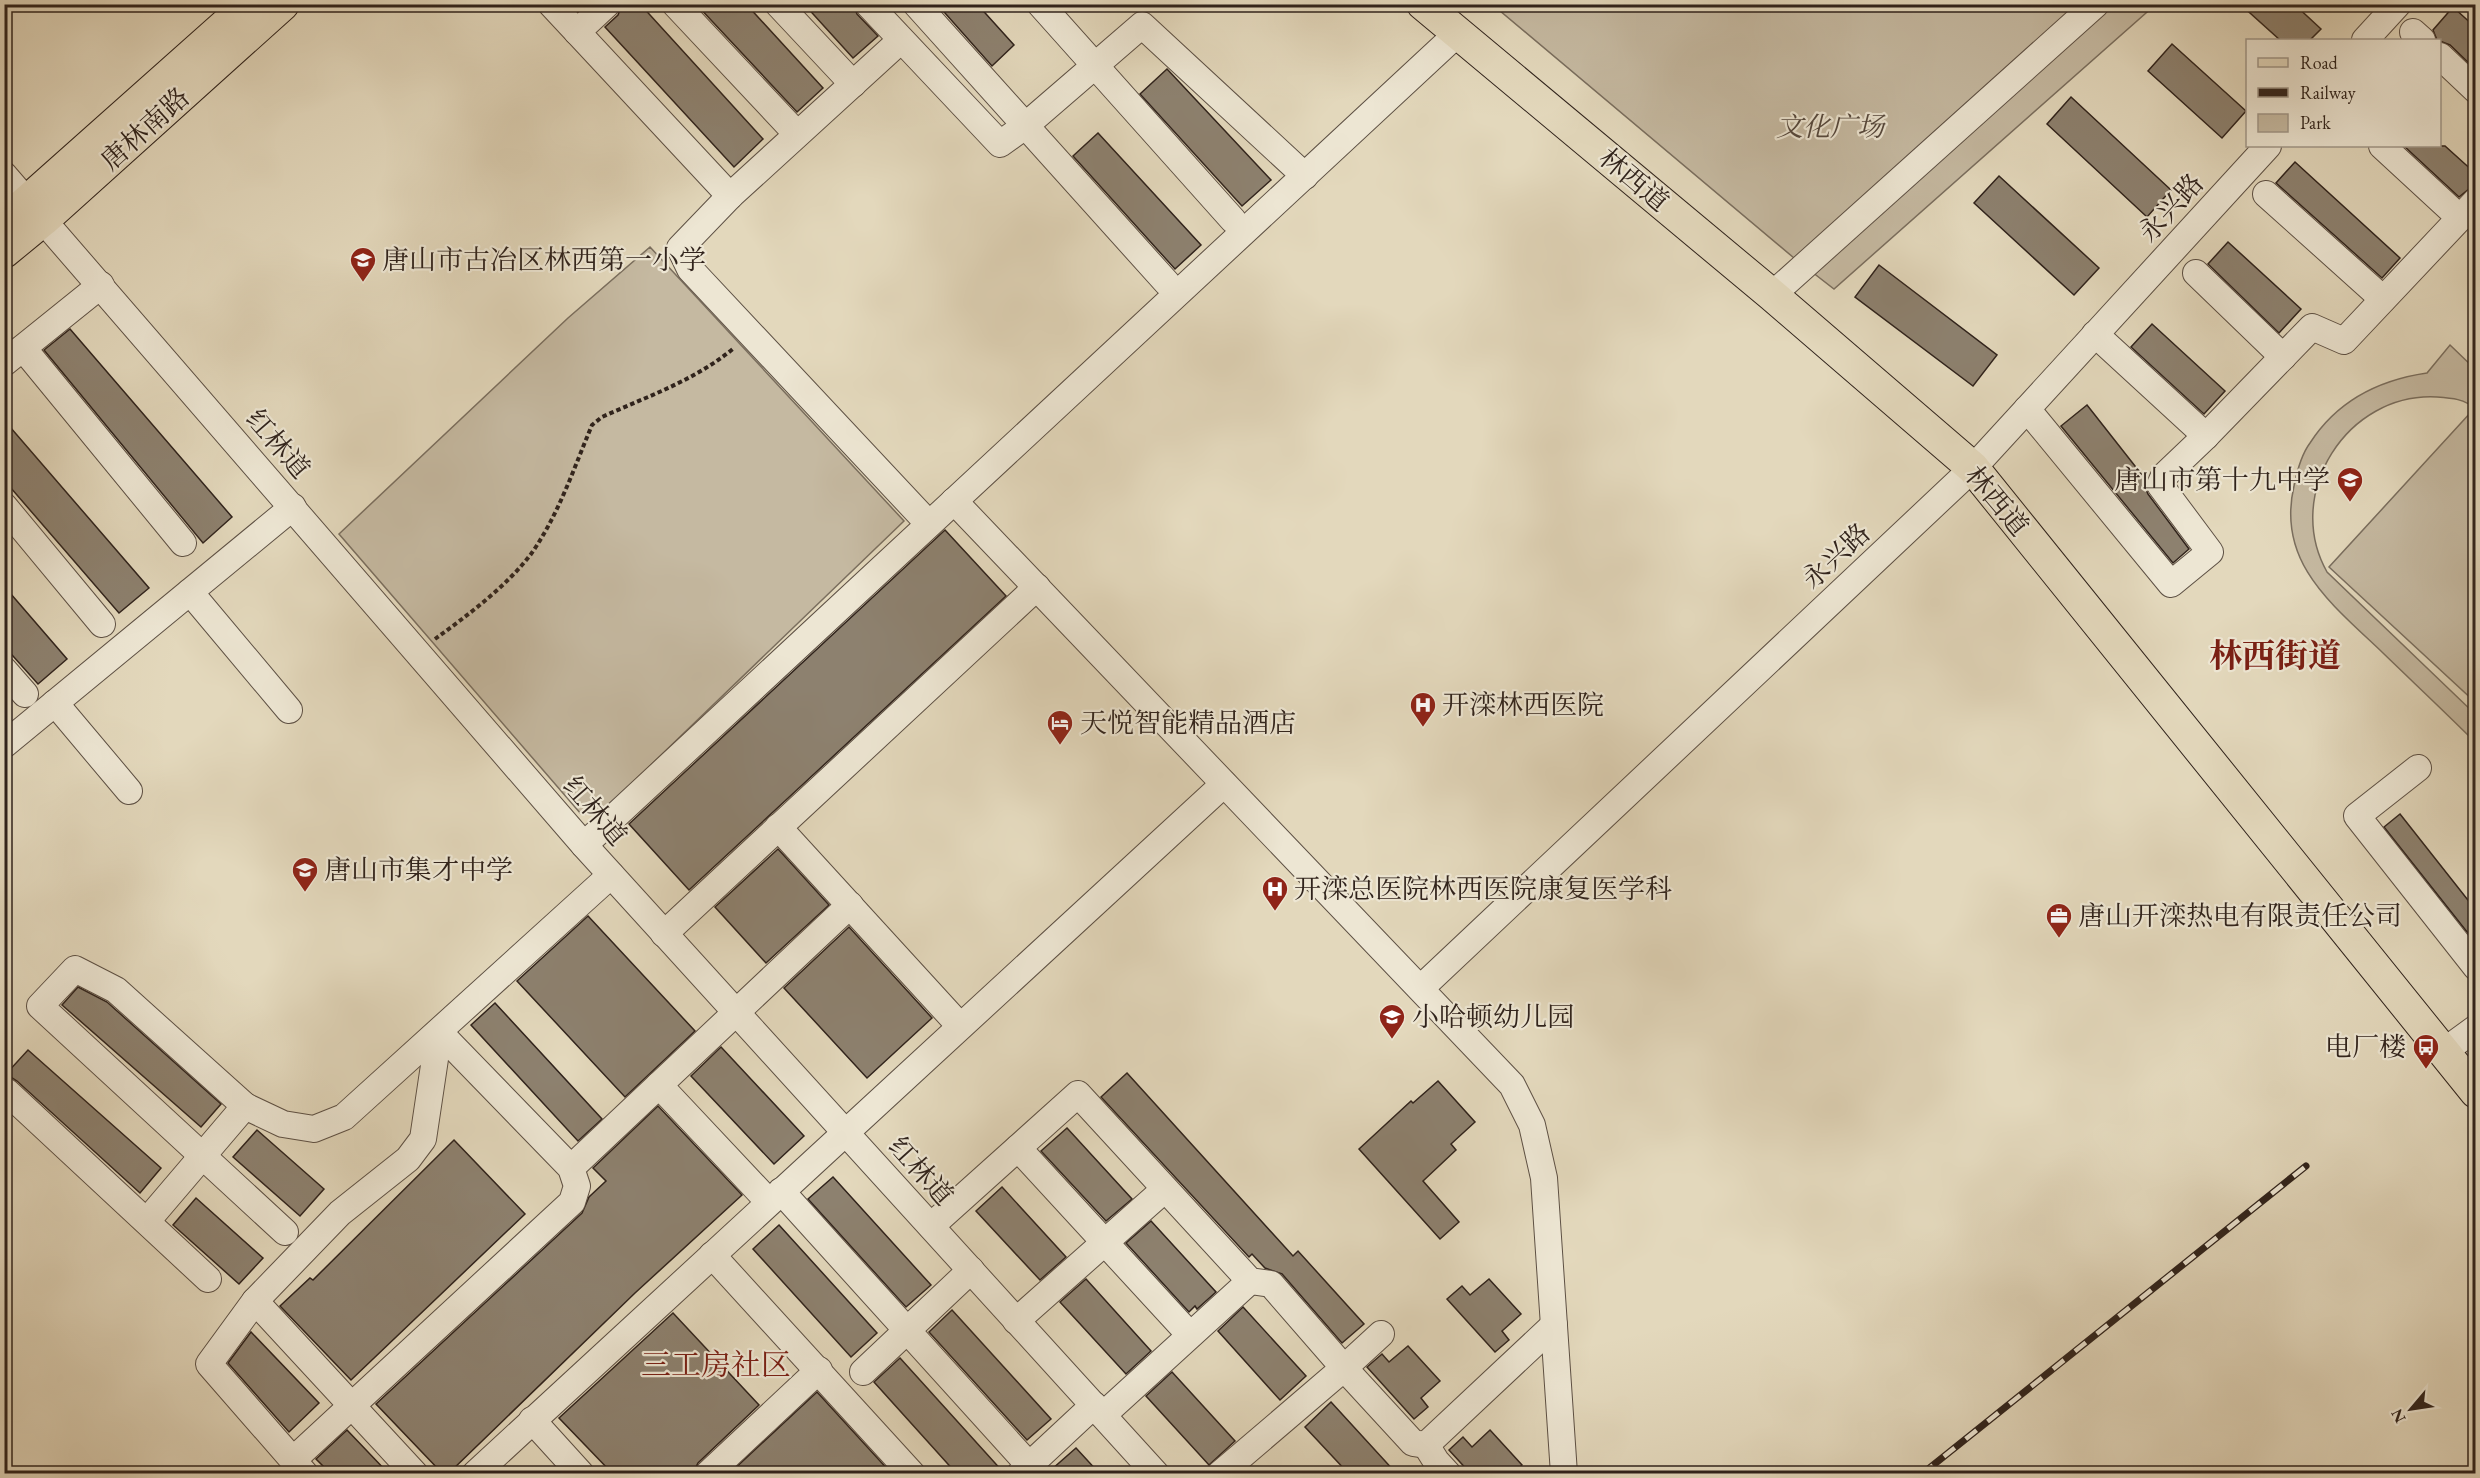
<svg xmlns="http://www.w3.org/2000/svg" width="2480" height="1478" font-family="'EB Garamond','Noto Serif SC',serif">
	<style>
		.green { fill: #c5b9a1; stroke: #7a6e5e; stroke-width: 1.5 }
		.building { fill: #8d816f; stroke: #30231c; stroke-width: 1.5 }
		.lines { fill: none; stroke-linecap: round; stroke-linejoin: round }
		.minor-casing { stroke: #5d5044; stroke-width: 28 }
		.major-casing { stroke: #30231c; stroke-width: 34 }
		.path { stroke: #30231c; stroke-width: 4; stroke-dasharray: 4.5 3; stroke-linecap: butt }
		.minor { stroke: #ede6d3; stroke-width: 26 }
		.major { stroke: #e3d8bc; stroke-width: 32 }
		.rail-casing { stroke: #30231c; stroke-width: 7 }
		.rail { stroke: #ede6d3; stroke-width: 4.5; stroke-dasharray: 14; stroke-linecap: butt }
		.labels { text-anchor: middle; stroke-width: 4.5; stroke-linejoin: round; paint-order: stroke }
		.park-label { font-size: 27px; font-style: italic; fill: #55483d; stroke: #ede6d3 }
		.street-label { font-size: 27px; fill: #30231c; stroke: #ede6d3 }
		.poi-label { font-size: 27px; fill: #30231c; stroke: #ede6d3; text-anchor: start }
		.quarter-label { font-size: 30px; fill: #7a1f14; stroke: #ede6d3 }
		.district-label { font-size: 33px; font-weight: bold; fill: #7a1f14; stroke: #ede6d3 }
	</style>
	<rect width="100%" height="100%" fill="#e3d8bc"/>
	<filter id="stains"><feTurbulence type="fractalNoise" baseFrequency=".00333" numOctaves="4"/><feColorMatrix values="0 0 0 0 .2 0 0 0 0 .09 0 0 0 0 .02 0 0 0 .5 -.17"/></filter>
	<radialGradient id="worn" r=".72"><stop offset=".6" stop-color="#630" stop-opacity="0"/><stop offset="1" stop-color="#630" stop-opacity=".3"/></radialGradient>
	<!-- green -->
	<g class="green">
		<path d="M1493 5H2155L1834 289 1794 258Z"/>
		<path d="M650 247 904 521 602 812 581 814 339 534 568 318Z"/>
		<path d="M2450 345 2475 369V409C2465 399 2452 398 2437 397 2347 392 2283 494 2327 572L2475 714V742C2445 712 2414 683 2383 653 2333 605 2276 563 2294 486 2297 471 2301 455 2310 443 2337 401 2379 380 2427 373Z"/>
		<path d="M2472 411 2476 414 2475 702 2329 567Z"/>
	</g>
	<!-- building -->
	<g class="building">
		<path d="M622 4H640L763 139 734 167 605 27 618 15Z"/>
		<path d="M696 4H746L823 88 797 112Z"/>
		<path d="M804 4H853L857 14 878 36 853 58Z"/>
		<path d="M937 4H977L1014 45 992 66Z"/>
		<path d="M2240 4H2294L2321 29 2310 40H2280Z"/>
		<path d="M2453 7 2475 27V69L2450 45 2437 40 2433 30Z"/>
		<path d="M2172 44 2246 111 2222 138 2148 71Z"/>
		<path d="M1167 69 1271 180 1242 206 1140 94Z"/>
		<path d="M2071 97 2171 190 2147 217 2047 124Z"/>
		<path d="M1098 133 1201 245 1175 269 1073 156Z"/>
		<path d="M2404 146H2445L2475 173V184L2459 197Z"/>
		<path d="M2295 162 2400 258 2382 278 2276 183Z"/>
		<path d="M1999 176 2099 268 2074 295 1974 203Z"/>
		<path d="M2228 242 2301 309 2279 333 2208 264Z"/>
		<path d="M1879 265 1997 355 1973 386 1855 297Z"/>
		<path d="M2152 324 2225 391 2204 414 2131 347Z"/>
		<path d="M70 329 232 517 203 543 44 350Z"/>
		<path d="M2087 405 2146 480 2145 487 2148 494 2189 549 2173 563 2061 426Z"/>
		<path d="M4 420 149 588 119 613 4 480Z"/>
		<path d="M945 530 1006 596 689 890 629 824Z"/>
		<path d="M4 586 67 659 38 684 4 646Z"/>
		<path d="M2400 814 2475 909V942L2384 827Z"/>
		<path d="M778 849 829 905 766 963 715 907Z"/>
		<path d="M588 916 695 1031 625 1097 517 981Z"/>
		<path d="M849 927 932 1018 867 1078 784 988Z"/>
		<path d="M78 987 107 1002 221 1104 201 1127 62 1005Z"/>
		<path d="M495 1003 602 1119 578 1141 471 1025Z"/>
		<path d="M721 1047 804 1136 774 1164 691 1076Z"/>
		<path d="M28 1050 161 1168 140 1193 17 1081 6 1074Z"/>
		<path d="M1127 1073 1293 1256 1298 1251 1364 1324 1342 1343 1282 1274 1265 1268 1252 1254 1249 1257 1101 1097Z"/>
		<path d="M1438 1081 1475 1122 1451 1144 1456 1150 1423 1181 1459 1222 1440 1239 1359 1149 1411 1101 1413 1103Z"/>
		<path d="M658 1106 742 1195 635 1293 449 1473H442L376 1404 582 1213 589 1197 606 1181 593 1168Z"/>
		<path d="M1067 1128 1132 1199 1106 1221 1041 1151Z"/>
		<path d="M257 1130 324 1189 300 1216 233 1157Z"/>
		<path d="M454 1140 525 1214 351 1380 280 1306 310 1278 313 1280Z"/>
		<path d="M833 1177 931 1285 906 1307 808 1199Z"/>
		<path d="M1002 1187 1066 1257 1040 1280 976 1211Z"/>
		<path d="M196 1198 263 1258 239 1284 173 1225Z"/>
		<path d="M1151 1221 1216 1292 1197 1309 1195 1306 1189 1312 1126 1243Z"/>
		<path d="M779 1225 877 1333 851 1357 753 1249Z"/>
		<path d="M1086 1279 1151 1351 1126 1374 1060 1302Z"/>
		<path d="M1489 1279 1521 1314 1502 1331 1509 1340 1495 1352 1447 1299 1462 1286 1470 1295Z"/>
		<path d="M1243 1307 1306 1376 1280 1400 1218 1331Z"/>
		<path d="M952 1310 1051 1419 1027 1440 929 1332Z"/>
		<path d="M673 1313 759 1405 698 1463 693 1473H612L559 1418Z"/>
		<path d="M251 1332 319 1403 289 1432 228 1363Z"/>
		<path d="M1408 1346 1440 1381 1421 1398 1428 1407 1414 1419 1367 1367 1382 1354 1389 1362Z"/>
		<path d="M900 1358 1004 1473H956L874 1382Z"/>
		<path d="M1172 1372 1235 1441 1209 1465 1146 1396Z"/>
		<path d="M817 1392 891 1473H730Z"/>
		<path d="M1331 1402 1396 1473H1348L1305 1427Z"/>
		<path d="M347 1430 388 1473H330L316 1459Z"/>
		<path d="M1490 1430 1522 1465 1513 1473H1470L1449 1450 1463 1437 1472 1447Z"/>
		<path d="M1076 1448 1099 1473H1052L1051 1470Z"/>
	</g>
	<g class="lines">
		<!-- minor casing -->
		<g class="minor-casing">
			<g id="minor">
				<path d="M551 4 730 196"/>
				<path d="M675 4 797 134"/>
				<path d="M778 4 853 84"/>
				<path d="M868 4 1000 144 1025 126 1142 25 1305 176"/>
				<path d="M916 4 1167 283"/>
				<path d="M1040 4 1233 220"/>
				<path d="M577 32 607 4"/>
				<path d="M2413 32 2422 40"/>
				<path d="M901 40 730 196 680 248 690 269 929 524"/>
				<path d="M2365 40 2398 4"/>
				<path d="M2440 56 2476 90"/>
				<path d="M2382 146 2460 218"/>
				<path d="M4 175 584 845 1156 1474"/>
				<path d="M2266 194 2383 299"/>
				<path d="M2196 273 2283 357"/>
				<path d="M1772 295 2096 4"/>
				<path d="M2095 334 2206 436"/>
				<path d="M23 348 183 543"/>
				<path d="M4 363 101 285"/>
				<path d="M2027 409 2171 584 2210 552 2160 485 2164 476 2206 436 2312 327 2344 341 2476 201"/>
				<path d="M954 501 1512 1085 1532 1125 1544 1178 1564 1474"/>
				<path d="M4 506 102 624"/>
				<path d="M190 592 289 710"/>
				<path d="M4 670 25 694"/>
				<path d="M55 703 129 791"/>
				<path d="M4 745 293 507"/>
				<path d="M2418 768 2357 816 2476 967"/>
				<path d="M778 827 960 1026"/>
				<path d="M584 845 1458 33"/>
				<path d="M664 934 1037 587"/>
				<path d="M1421 988 1973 468 2268 146"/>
				<path d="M2443 1052 2476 1028"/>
				<path d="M659 1085 769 1202"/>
				<path d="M7 1092 208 1279"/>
				<path d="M245 1106 116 990 75 969 40 1006 285 1232"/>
				<path d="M1018 1148 1190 1335"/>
				<path d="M571 1168 850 905"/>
				<path d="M781 1191 1037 1474"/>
				<path d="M147 1221 245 1106 283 1124 314 1129 344 1117 611 875"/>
				<path d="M931 1226 1078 1094 1250 1281 1271 1284 1344 1368 1381 1334"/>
				<path d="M712 1255 912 1474"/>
				<path d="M255 1301 415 1474"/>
				<path d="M1016 1321 1165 1189"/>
				<path d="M863 1372 971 1270"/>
				<path d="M1103 1415 1250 1281"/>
				<path d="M532 1420 581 1474"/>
				<path d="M1426 1445 1436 1461 1448 1474"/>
				<path d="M293 1460 572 1202 577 1186 571 1168 439 1032"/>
				<path d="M305 1474 209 1364 255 1301 340 1213 408 1159 423 1139 439 1032"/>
				<path d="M475 1474 1224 784"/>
				<path d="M708 1474 819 1370"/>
				<path d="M1020 1474 1094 1405"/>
				<path d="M1220 1474 1344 1368 1413 1443 1426 1445 1554 1325"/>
			</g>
		</g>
		<!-- major casing -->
		<g class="major-casing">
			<g id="major">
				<path d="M1423 4 1772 295 1973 468 2476 1092"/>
				<path d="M4 222 249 4"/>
				<path d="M4 252 43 220 283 4"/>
			</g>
		</g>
		<!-- path -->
		<path class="path" d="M435 639C468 615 506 587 531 554 558 516 574 468 592 425L602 417C648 396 694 381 734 348"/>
		<!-- minor -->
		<use href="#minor" class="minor"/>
		<!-- major -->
		<use href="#major" class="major"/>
		<!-- rail casing -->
		<g class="rail-casing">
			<path id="rail" d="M1922 1474 2306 1166"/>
		</g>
		<!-- rail -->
		<use href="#rail" class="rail"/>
	</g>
	<!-- icons -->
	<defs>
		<g id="school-pin" transform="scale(1.35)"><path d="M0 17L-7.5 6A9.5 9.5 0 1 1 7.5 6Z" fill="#8f2418" stroke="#ede6d3"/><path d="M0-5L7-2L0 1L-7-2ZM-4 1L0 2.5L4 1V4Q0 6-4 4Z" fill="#fff"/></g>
		<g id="hospital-pin" transform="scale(1.35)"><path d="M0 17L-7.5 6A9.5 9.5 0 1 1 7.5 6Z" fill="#8f2418" stroke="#ede6d3"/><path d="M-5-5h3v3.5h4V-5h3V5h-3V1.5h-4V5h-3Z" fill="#fff"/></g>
		<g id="hotel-pin" transform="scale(1.35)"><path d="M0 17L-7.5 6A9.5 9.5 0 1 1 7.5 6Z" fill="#8f2418" stroke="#ede6d3"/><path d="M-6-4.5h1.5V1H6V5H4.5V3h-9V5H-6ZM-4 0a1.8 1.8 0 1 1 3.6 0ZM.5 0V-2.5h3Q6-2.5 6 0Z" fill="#fff"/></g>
		<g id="office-pin" transform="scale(1.35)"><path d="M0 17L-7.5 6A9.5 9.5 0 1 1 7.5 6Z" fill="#8f2418" stroke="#ede6d3"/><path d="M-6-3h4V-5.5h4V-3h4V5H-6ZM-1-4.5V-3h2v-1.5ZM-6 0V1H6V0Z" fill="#fff"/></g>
		<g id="bus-pin" transform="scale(1.35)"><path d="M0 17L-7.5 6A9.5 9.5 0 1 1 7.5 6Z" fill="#8f2418" stroke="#ede6d3"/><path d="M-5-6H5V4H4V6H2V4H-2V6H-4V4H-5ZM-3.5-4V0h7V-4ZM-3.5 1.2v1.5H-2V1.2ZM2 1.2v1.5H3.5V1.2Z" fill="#fff"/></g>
	</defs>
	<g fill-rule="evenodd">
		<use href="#school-pin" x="363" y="260"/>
		<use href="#school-pin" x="2350" y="480"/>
		<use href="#hospital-pin" x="1423" y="705"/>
		<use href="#hotel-pin" x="1060" y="723"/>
		<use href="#school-pin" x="305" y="870"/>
		<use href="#hospital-pin" x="1275" y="889"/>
		<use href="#office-pin" x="2059" y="916"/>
		<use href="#school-pin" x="1392" y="1017"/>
		<use href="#bus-pin" x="2426" y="1047"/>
	</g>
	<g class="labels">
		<!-- park labels -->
		<g class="park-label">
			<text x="1830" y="136">文化广场</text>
		</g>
		<!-- street labels -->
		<g class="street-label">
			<text transform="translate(145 129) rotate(-42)" y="9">唐林南路</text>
			<text transform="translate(1634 180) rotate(40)" y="9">林西道</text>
			<text transform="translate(2171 208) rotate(-48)" y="9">永兴路</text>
			<text transform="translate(278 444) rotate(49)" y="9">红林道</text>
			<text transform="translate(1997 501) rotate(50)" y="9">林西道</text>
			<text transform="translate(1836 556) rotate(-43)" y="9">永兴路</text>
			<text transform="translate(595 811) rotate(49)" y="9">红林道</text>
			<text transform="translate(921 1171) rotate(48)" y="9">红林道</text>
		</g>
		<!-- poi labels -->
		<g class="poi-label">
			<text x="382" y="269">唐山市古冶区林西第一小学</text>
			<text x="2330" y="489" text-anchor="end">唐山市第十九中学</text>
			<text x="1442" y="714">开滦林西医院</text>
			<text x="1080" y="732">天悦智能精品酒店</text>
			<text x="324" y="879">唐山市集才中学</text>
			<text x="1294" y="898">开滦总医院林西医院康复医学科</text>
			<text x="2078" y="925">唐山开滦热电有限责任公司</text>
			<text x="1412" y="1026">小哈顿幼儿园</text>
			<text x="2406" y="1056" text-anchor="end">电厂楼</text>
		</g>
		<!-- quarter labels -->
		<g class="quarter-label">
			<text x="716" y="1375">三工房社区</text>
		</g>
		<!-- district labels -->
		<g class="district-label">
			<text x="2275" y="667">林西街道</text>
		</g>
	</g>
	<!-- margin -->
	<rect width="2480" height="1478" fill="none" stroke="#e3d8bc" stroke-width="24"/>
	<rect x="6" y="6" width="2468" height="1466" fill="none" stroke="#30231c" stroke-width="3"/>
	<rect x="12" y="12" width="2456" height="1454" fill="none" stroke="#30231c" stroke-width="1.5"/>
	<!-- legend -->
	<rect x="2246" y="39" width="195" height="108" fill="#ede6d3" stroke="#a1988a" stroke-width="1.5"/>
	<rect x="2258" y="58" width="30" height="9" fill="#e3d8bc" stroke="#a1988a" stroke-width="1.5"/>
	<text x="2300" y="69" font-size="18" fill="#30231c">Road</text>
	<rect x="2258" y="88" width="30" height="9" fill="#30231c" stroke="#a1988a" stroke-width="1.5"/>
	<text x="2300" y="99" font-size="18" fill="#30231c">Railway</text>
	<rect x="2258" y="114" width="30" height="18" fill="#c5b9a1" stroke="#a1988a" stroke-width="1.5"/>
	<text x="2300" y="129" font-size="18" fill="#30231c">Park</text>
	<!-- north arrow -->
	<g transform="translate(2411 1409) rotate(241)" stroke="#ede6d3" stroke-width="4.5" paint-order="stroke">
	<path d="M0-4.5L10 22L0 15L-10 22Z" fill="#30231c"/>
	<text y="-9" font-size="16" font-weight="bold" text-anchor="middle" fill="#30231c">N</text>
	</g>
	<rect width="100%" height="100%" filter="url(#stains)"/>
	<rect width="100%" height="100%" fill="url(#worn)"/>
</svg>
